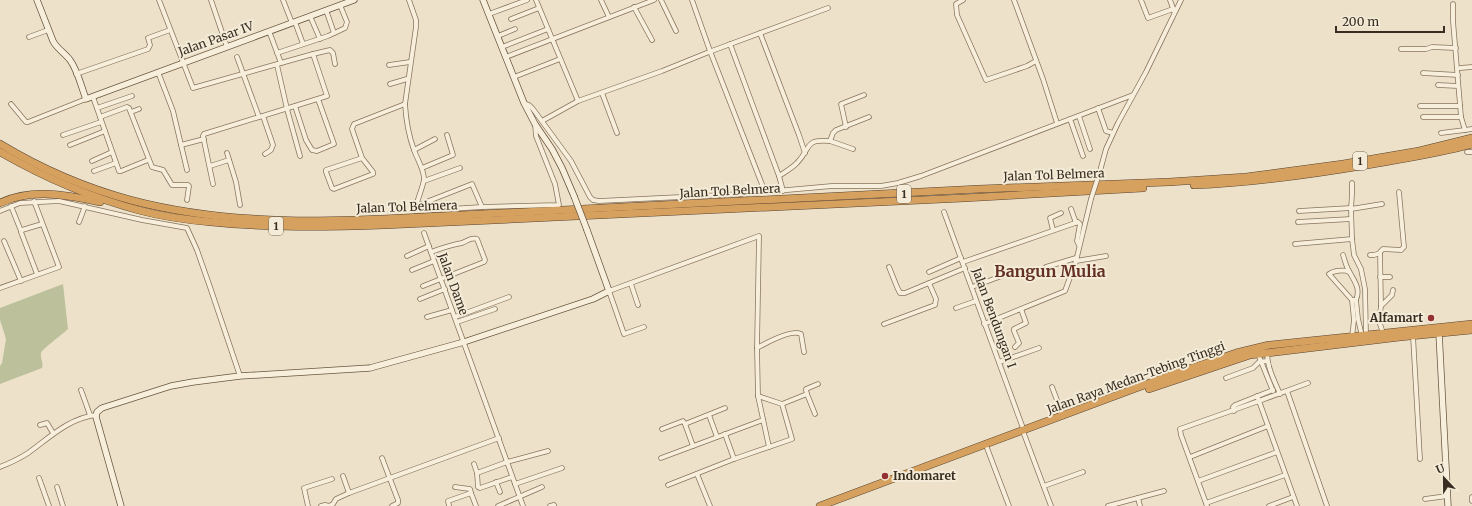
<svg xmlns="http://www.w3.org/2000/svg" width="1472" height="506" font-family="Merriweather,serif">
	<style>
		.cemetery { fill: #bcc09b }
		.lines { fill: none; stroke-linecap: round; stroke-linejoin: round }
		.street-casing { stroke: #88745e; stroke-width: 5.5 }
		.secondary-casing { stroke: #6a5641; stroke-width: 7 }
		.highway-casing { stroke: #564332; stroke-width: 8 }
		.street { stroke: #f7efdc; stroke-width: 4 }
		.secondary { stroke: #f7efdc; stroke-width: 5.5 }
		.highway { stroke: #d6a15f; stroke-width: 7 }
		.street-bridge-casing { stroke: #88745e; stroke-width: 5.5; stroke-linecap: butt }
		.secondary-bridge-casing { stroke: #6a5641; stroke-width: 7; stroke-linecap: butt }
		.street-bridge { stroke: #f7efdc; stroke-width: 4 }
		.secondary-bridge { stroke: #f7efdc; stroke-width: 5.5 }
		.poi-dot { fill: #943132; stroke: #f4ecd8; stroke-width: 1.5 }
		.labels { text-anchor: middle; stroke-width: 4; stroke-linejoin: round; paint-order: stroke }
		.shield { fill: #f4ecd8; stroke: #716658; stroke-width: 1 }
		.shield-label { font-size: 11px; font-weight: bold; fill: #392d21 }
		.street-label { font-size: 12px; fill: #392d21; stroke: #f4ecd8 }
		.poi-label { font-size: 12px; font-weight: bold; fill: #392d21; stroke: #f4ecd8; text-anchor: end }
		.district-label { font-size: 16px; font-weight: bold; fill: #643023; stroke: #f4ecd8 }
	</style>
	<rect width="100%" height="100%" fill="#ede2c9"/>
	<!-- cemetery -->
	<path class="cemetery" d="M63 284 68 329C63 334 42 349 41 353 40 358 44 363 42 368L0 384V366L2 363 6 339 0 320V308Z"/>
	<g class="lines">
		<!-- street casing -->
		<g class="street-casing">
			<g id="street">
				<path d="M159 0 193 88 281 63"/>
				<path d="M211 0 227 47"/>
				<path d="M283 0 292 23"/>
				<path d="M536 0 578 101"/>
				<path d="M601 0 609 17"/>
				<path d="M661 0 676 31"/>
				<path d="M692 0 710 51 765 192"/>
				<path d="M963 0 956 4 957 15 986 80 1027 66 1036 61"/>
				<path d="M1014 0 1043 79 1057 123"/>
				<path d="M1141 0 1148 18 1173 9"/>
				<path d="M1170 0 1174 11"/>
				<path d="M1453 4V21L1461 117 1465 130 1472 129"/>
				<path d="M634 7 652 40"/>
				<path d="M326 10 334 33"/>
				<path d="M489 14 527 0"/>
				<path d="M310 16 320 39"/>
				<path d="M511 19 539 8"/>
				<path d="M295 22 303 44"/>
				<path d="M760 33 799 135 805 153"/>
				<path d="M498 36 515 29"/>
				<path d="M29 37 48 30"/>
				<path d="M730 44 779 176 783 191"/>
				<path d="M502 47 548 29"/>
				<path d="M1401 49H1426L1432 47 1456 48"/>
				<path d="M277 53 328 36 345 28 347 22 340 5"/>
				<path d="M313 54 330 50 333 53 335 64"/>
				<path d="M237 57 259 117"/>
				<path d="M506 57 654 0"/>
				<path d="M277 65 287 109 300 156"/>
				<path d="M389 65 410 62"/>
				<path d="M1460 68 1472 67"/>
				<path d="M158 72 173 111 187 170"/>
				<path d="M1423 73 1458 75"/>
				<path d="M76 74 148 49 150 45 148 38 170 30"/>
				<path d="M514 77 560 59"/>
				<path d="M390 84 407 79"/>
				<path d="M1438 85 1458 86"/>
				<path d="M602 93 617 133"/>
				<path d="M93 97 119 171H121L148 160"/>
				<path d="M524 103 529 105 533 109 571 161 590 197 593 200 599 201 743 194 832 186H881L898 183 921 176 1133 95"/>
				<path d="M11 104 26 122H28L86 99"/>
				<path d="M405 104C406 120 408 134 414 150 417 159 424 169 424 179 424 184 416 204 415 209L416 211 482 207 559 205 555 184 536 136 535 124"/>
				<path d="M295 106 306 140 312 150 317 151 334 144 318 99"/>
				<path d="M1420 106H1460"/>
				<path d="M97 108 132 96"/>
				<path d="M1098 108 1106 131 1113 133"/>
				<path d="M131 112 139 109"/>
				<path d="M263 116 273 145 271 150 265 154"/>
				<path d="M1079 116 1090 149"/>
				<path d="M100 117 127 107 129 108 152 167 163 170 172 185H188L189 186 187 200"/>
				<path d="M1423 117H1461"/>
				<path d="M1070 119 1083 156"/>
				<path d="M542 121 578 101 662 71 709 52 828 8"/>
				<path d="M846 127 841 104 864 95"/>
				<path d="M1441 133 1465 130"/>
				<path d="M63 135 101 122"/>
				<path d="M830 141 853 149"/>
				<path d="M70 145 105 131"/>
				<path d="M181 145 204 139"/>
				<path d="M414 150 435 139"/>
				<path d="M1467 152H1472"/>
				<path d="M227 153 236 182 240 205"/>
				<path d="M362 158 373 172V174L334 189 332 188 326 172V170L362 158 352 129 354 124 405 104 416 27V20L409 0"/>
				<path d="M92 161 112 152"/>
				<path d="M210 166 229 160"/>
				<path d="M422 168 453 155 447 135"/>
				<path d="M94 171 116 163"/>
				<path d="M1100 171 1106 149 1118 123 1146 72 1181 0"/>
				<path d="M779 176C785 172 792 168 797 163 812 147 804 139 830 141L833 133 836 130 869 117"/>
				<path d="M424 181 460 168"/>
				<path d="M1352 183V194L1351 209 1352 239 1354 255 1361 269 1365 289 1366 335"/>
				<path d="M213 184 203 136 204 134 327 96 313 54 281 63 269 31"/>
				<path d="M11 206 21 231"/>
				<path d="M416 206 472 184 482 207"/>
				<path d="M1071 209 1076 223"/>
				<path d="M1351 209 1382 204"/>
				<path d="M0 211 20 203 59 201 142 220 187 228 197 250 210 287 240 376"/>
				<path d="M1299 211 1351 208"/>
				<path d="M944 212 1024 431"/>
				<path d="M79 222 85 206"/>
				<path d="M1298 222 1351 219"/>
				<path d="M1053 230 1050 218 1061 213"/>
				<path d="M424 233 523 506"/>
				<path d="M4 241 21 281"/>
				<path d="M1295 244 1352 239"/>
				<path d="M1343 255C1345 261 1346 266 1349 271 1354 281 1361 288 1356 300H1352"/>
				<path d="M1370 255H1374L1380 253"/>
				<path d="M407 256 429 246"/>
				<path d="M1076 261 1106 256"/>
				<path d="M963 262 1078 222 1080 224 1077 241 1079 245"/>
				<path d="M889 267 897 287 900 293H905L929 283"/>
				<path d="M1046 267 1076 258"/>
				<path d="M412 270 434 261"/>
				<path d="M929 272 961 258"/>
				<path d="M1349 272C1344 269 1333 271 1329 274L1352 300 1354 320 1352 337"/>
				<path d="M37 274 21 232 22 230 42 224"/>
				<path d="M1380 277H1390"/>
				<path d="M631 284 638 305"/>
				<path d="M423 286 484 262 485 260 477 239C471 237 467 241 462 243 450 245 442 248 431 252"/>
				<path d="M972 287 1007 274"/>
				<path d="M0 288 59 267 34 201"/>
				<path d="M420 299 445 289"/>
				<path d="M1356 300 1358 319 1362 336"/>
				<path d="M1381 306 1392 295 1393 290"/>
				<path d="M956 308 976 301"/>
				<path d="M427 317 452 310"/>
				<path d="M455 317 509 297"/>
				<path d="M457 322 495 309"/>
				<path d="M884 324 935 305 936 299 929 283 965 268"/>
				<path d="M984 324 1065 291 1076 261 1091 199"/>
				<path d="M644 327 624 334 609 291 759 236 757 348 758 396 769 447"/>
				<path d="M1383 333 1379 321 1381 306 1380 252 1383 249 1401 250 1404 247 1399 192"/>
				<path d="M1413 336 1420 459"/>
				<path d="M1015 347 1019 343 1014 331V329L1026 323 1021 309"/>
				<path d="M757 348C766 343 792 329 801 334L804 352"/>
				<path d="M1267 352C1267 367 1274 380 1280 394"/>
				<path d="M1258 354 1273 391"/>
				<path d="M999 362 1039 348"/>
				<path d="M1226 378 1253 368 1259 362 1267 361"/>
				<path d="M1052 387 1063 416"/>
				<path d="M81 390 90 415"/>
				<path d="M1287 391 1327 506"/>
				<path d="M807 394 815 414"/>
				<path d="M1257 396 1259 401 1308 383"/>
				<path d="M782 404 807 394 806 390V389L818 384"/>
				<path d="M1234 411 1233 407 1235 405 1273 390"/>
				<path d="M709 415 717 437"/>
				<path d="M685 424 725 408"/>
				<path d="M40 425 47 423 53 433"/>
				<path d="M662 429 683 421 685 424 693 446"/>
				<path d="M1024 434 1051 506"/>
				<path d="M987 448 1009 506"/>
				<path d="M1190 457 1268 426"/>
				<path d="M382 458 398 500V503L392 506"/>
				<path d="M661 458 763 420"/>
				<path d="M734 459 792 439 782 404 758 396"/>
				<path d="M474 464 477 473"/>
				<path d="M0 467C10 463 19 459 28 453 49 438 69 418 96 415"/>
				<path d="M697 474 710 506"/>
				<path d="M343 476 349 493"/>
				<path d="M512 477 480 488 478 487 477 473 507 462 548 451"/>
				<path d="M39 478 49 506"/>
				<path d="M1198 481 1277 452"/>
				<path d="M496 482 500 492"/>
				<path d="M515 484 562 468"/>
				<path d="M668 485 734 459 725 434"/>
				<path d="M1044 486 1083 472"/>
				<path d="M57 487 63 506"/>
				<path d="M455 487 470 489 471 493"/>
				<path d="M1472 497V501"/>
				<path d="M1138 498 1140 506"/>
				<path d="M1425 499 1447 496"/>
				<path d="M1206 503 1285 475"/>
				<path d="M308 506 304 488 332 479"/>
				<path d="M321 506 325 505 329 506 333 504 336 499 349 493 499 438"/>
				<path d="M449 506 448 501 471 493 476 506"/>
				<path d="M498 506 542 487"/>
				<path d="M550 506 554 505"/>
				<path d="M1108 506 1164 491"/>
				<path d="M1207 506 1181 435 1180 429 1259 401 1297 506"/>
				<path d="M1269 506 1293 497"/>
			</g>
		</g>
		<!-- secondary casing -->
		<g class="secondary-casing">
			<g id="secondary">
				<path d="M37 0 53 41C57 49 65 53 70 60 78 71 81 86 86 99L354 0"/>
				<path d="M483 0 524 103 535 124 552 149 562 168 574 196"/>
				<path d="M1439 333 1448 506"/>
				<path d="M121 506 96 417 97 412 102 408 171 386 193 382 240 376 370 368 464 342 593 299 609 291 587 230"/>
			</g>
		</g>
		<!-- highway casing -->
		<g class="highway-casing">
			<g id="highway">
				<path d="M0 144C88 197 172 216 274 220 310 222 347 220 383 219L979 189 1169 182 1246 177 1343 164 1419 151 1472 138"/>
				<path d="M0 152C45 178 92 198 142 211 165 217 188 220 211 222 269 228 326 227 384 225L964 198 1143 188"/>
				<path d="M1194 185C1254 183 1314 174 1373 164 1406 158 1440 153 1472 144"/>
				<path d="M0 203C32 188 67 195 100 202"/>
				<path d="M1149 389 1250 355 1400 337 1472 330"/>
				<path d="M820 506 1171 375 1236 353 1269 345 1472 324"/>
			</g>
		</g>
		<!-- street -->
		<use href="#street" class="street"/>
		<!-- secondary -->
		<use href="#secondary" class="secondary"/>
		<!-- highway -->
		<use href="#highway" class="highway"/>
		<!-- street-bridge casing -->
		<g class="street-bridge-casing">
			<path id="street-bridge" d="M1091 199 1100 171"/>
		</g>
		<!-- secondary-bridge casing -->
		<g class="secondary-bridge-casing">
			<path id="secondary-bridge" d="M574 196 587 230"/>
		</g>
		<!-- street-bridge -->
		<use href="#street-bridge" class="street-bridge"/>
		<!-- secondary-bridge -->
		<use href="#secondary-bridge" class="secondary-bridge"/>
	</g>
	<!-- markers -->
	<g class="poi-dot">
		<circle cx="1431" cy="318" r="4"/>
		<circle cx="885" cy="476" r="4"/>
	</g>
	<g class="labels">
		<!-- shield labels -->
		<g class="shield">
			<rect x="1353" y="152" width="14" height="18" rx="3"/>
			<rect x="897" y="185" width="14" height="18" rx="3"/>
			<rect x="269" y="217" width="14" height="18" rx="3"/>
		</g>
		<g class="shield-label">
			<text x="1360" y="165">1</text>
			<text x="904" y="198">1</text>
			<text x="276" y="230">1</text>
		</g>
		<!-- street labels -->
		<g class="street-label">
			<text transform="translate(216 39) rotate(-20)" y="4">Jalan Pasar IV</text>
			<text transform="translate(1054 175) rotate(-2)" y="4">Jalan Tol Belmera</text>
			<text transform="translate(730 191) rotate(-3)" y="4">Jalan Tol Belmera</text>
			<text transform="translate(407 207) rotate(-2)" y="4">Jalan Tol Belmera</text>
			<text transform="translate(453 284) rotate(70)" y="4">Jalan Dame</text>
			<text transform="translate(994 318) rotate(70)" y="4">Jalan Bendungan I</text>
			<text transform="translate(1136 378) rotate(-20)" y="4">Jalan Raya Medan-Tebing Tinggi</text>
		</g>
		<!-- poi labels -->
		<g class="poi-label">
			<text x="1423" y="322">Alfamart</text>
			<text x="893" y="480" text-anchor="start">Indomaret</text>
		</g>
		<!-- district labels -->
		<g class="district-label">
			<text x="1050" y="277">Bangun Mulia</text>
		</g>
	</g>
	<!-- north arrow -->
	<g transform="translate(1444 478) rotate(338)" stroke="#f4ecd8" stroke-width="3" paint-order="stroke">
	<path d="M0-3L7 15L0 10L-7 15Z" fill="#392d21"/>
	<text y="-6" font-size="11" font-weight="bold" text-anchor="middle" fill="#392d21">U</text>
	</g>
	<!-- scale -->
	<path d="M1336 26v6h108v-6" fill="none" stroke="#392d21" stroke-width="2"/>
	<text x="1342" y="26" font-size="12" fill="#392d21" stroke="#f4ecd8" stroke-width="3" paint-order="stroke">200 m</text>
</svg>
